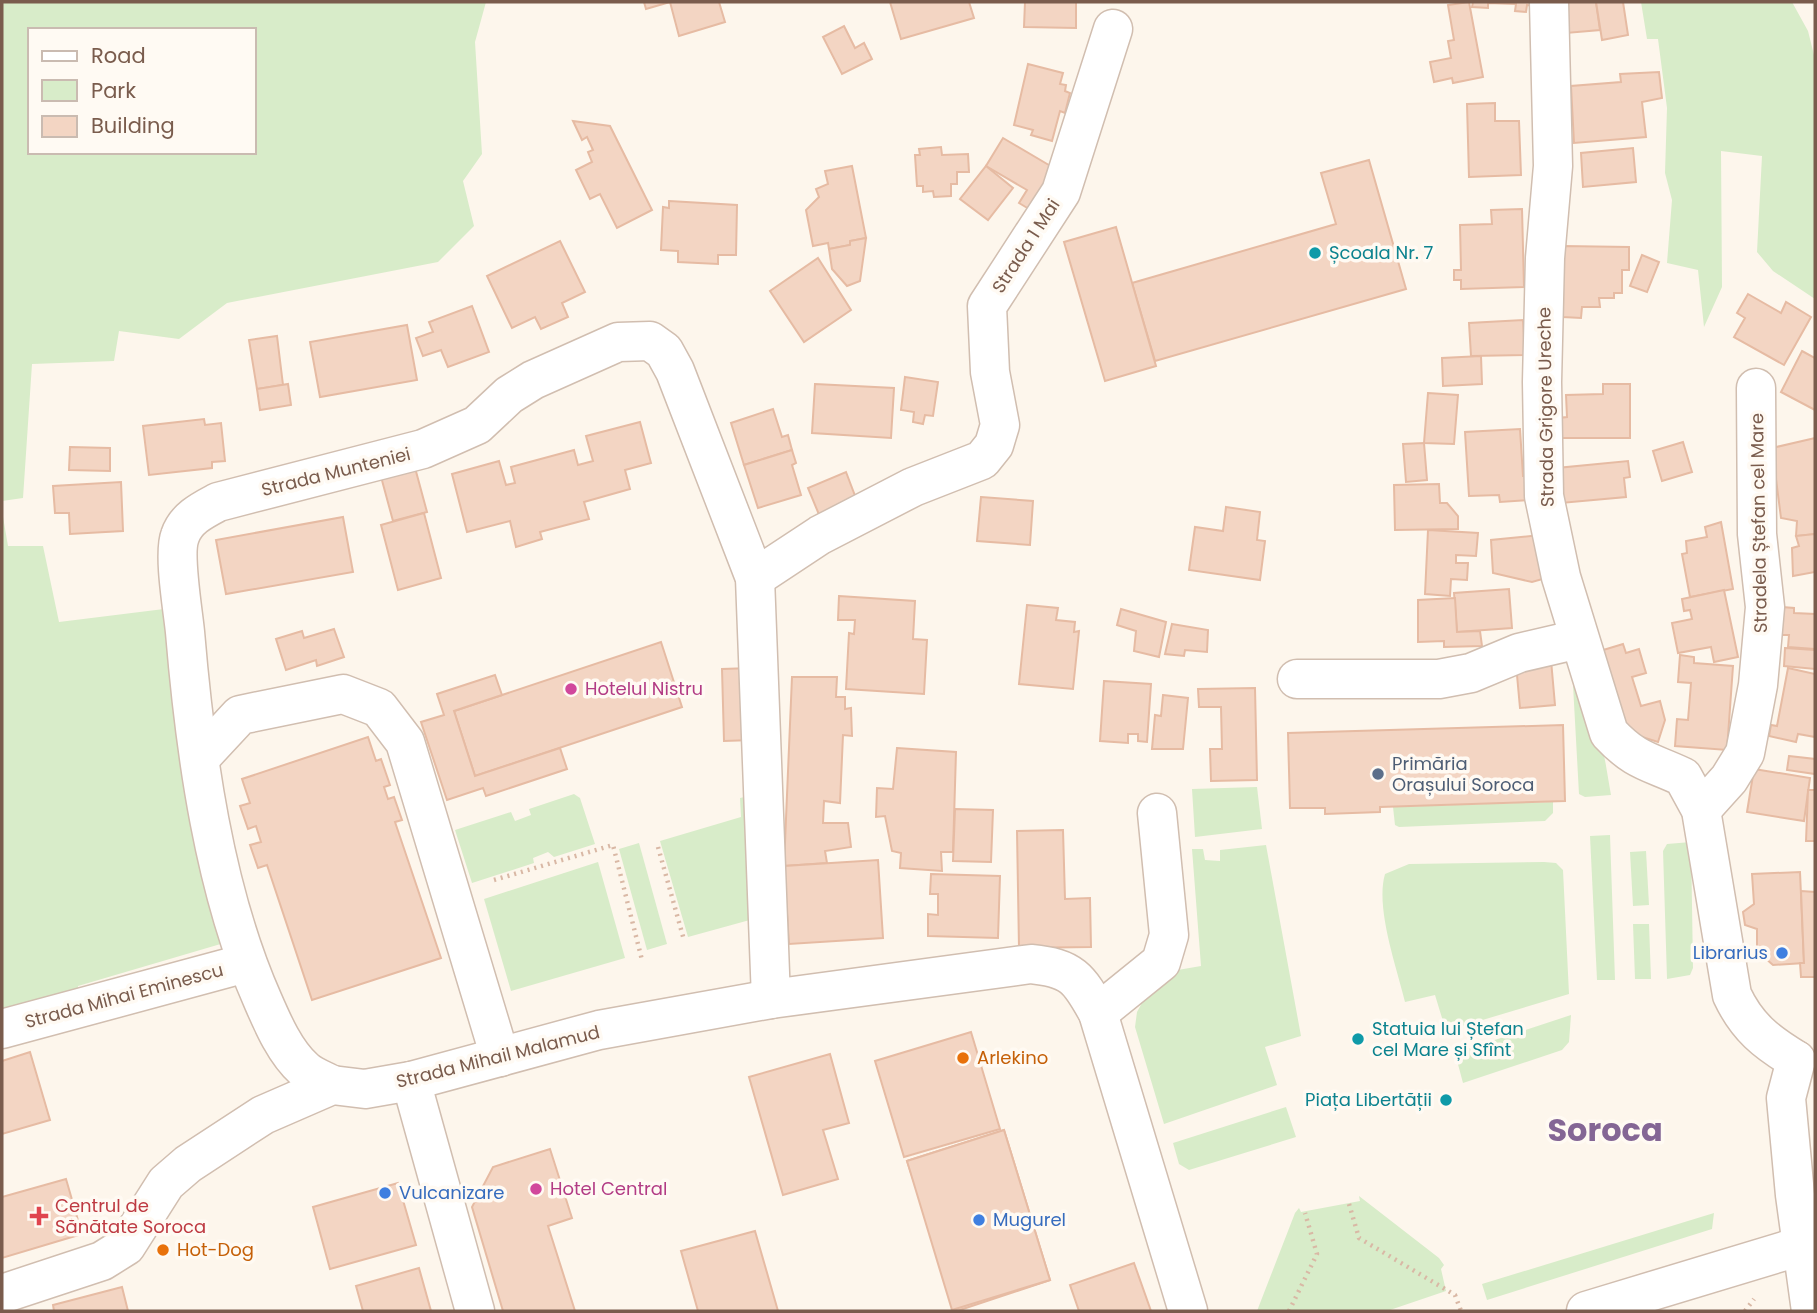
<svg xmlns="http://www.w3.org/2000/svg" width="1817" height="1313" font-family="Poppins,sans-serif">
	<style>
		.green { fill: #d8ecc9; fill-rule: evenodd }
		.building { fill: #f3d5c3; stroke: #e6bba3; stroke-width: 2 }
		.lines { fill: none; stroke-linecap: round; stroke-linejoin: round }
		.minor-casing { stroke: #d1beb0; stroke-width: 41 }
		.path { stroke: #d9b8a5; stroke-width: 4.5; stroke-dasharray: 2 5; stroke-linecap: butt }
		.minor { stroke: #fff; stroke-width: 38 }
		.culture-dot { fill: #0f9aa8; stroke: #fffaf3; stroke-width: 2.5 }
		.hotel-dot { fill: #d1479c; stroke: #fffaf3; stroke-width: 2.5 }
		.service-dot { fill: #5c6f8a; stroke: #fffaf3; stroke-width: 2.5 }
		.shop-dot { fill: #3f7fe0; stroke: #fffaf3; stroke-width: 2.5 }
		.food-dot { fill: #e8710a; stroke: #fffaf3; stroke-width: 2.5 }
		.health-dot { fill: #e0444e; stroke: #fffaf3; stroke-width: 2.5 }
		.labels { text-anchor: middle; stroke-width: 7; stroke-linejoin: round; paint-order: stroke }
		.street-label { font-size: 18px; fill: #7a5c4d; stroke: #fffaf3 }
		.culture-label { font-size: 18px; fill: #0d838f; stroke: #fffaf3; text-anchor: start }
		.hotel-label { font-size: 18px; fill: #b23c85; stroke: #fffaf3; text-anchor: start }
		.service-label { font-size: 18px; fill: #4e5e75; stroke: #fffaf3; text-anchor: start }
		.shop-label { font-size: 18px; fill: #366cbe; stroke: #fffaf3; text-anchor: start }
		.food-label { font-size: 18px; fill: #c56008; stroke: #fffaf3; text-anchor: start }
		.health-label { font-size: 18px; fill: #be3a42; stroke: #fffaf3; text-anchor: start }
		.town-label { font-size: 32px; font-weight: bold; fill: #846695; stroke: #fffaf3 }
	</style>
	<rect width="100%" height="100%" fill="#fdf6ec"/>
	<!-- green -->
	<g class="green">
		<path d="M2 2H486L475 42 482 154 463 181 474 226 438 262 227 303 179 339 119 331 114 361 32 364 23 498 2 501ZM30 30H254V152H30Z"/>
		<path d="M1641 2H1792L1808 31 1815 59V299L1773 271 1757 252 1762 156 1721 151 1722 287 1704 327 1698 270 1667 263 1672 200 1665 173 1667 108 1658 39H1647Z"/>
		<path d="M2 511 8 546H43L59 622 164 609 224 943 78 986 79 996 2 1014Z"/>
		<path d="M1573 685C1601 714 1604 757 1611 795L1585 797 1579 794Z"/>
		<path d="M1257 787 1262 829 1195 837 1192 789Z"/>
		<path d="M574 794 580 798 595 844 554 857 548 852 533 858 534 863 472 883 455 830 511 812 515 821 531 815 529 809Z"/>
		<path d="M749 796 757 918 688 937 660 841 741 817 740 798Z"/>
		<path d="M1553 802V813L1545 821 1399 827 1395 825 1393 807Z"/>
		<path d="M1610 835 1615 980H1597L1590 836Z"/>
		<path d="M1691 842 1693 968 1690 975 1667 979 1663 851 1667 844Z"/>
		<path d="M639 843 667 944 647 950 619 849Z"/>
		<path d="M1266 845 1301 1036 1265 1047 1277 1085 1164 1124 1135 1027 1137 1012 1143 1001 1172 971 1201 966 1192 849H1203L1205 860 1220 861V850Z"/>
		<path d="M1646 851 1649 905 1633 906 1630 852Z"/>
		<path d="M598 862 625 958 511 991 484 899Z"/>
		<path d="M1544 862 1556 863 1563 870 1569 994 1446 1031 1435 995 1405 1002C1397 968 1375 908 1385 874L1409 864Z"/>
		<path d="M1633 924H1649L1651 979H1635Z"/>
		<path d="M1571 1015 1569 1042 1562 1050 1463 1083 1455 1053Z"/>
		<path d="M1286 1107 1296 1137 1189 1170 1179 1164 1173 1143Z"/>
		<path d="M1359 1196 1439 1258 1444 1265 1441 1269 1446 1291 1387 1311H1257L1295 1213 1299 1208 1301 1212 1360 1201Z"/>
		<path d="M1714 1213 1712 1229 1487 1300 1482 1284Z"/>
	</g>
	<!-- building -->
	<g class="building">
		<path d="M644 2H719L725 22 679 36 670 2 646 9Z"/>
		<path d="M890 2H969L974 18 901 39Z"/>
		<path d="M1025 2H1076V28L1024 27Z"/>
		<path d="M1469 2 1483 77 1453 83 1452 78 1434 82 1430 62 1451 58 1448 41 1454 40 1448 5Z"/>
		<path d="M1473 2H1533V6L1527 5 1526 12 1515 11 1516 4 1488 3V8L1472 7Z"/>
		<path d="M1559 2H1596L1600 30 1566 33Z"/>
		<path d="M1596 2H1623L1628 35 1602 40Z"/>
		<path d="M844 26 855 48 864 43 872 59 842 74 823 37Z"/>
		<path d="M1028 64 1063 73 1060 84 1066 85 1065 91 1070 93 1065 113 1060 111 1052 141 1031 135 1033 130 1014 125Z"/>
		<path d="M1659 72 1662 98 1642 102 1646 137 1574 143 1571 86 1621 82 1620 74Z"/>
		<path d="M1495 103V121H1519L1521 175 1469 177 1467 104Z"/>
		<path d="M573 121 610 126 652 210 617 228 600 194 590 199 576 170 592 162 588 152 593 150 587 137 582 140Z"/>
		<path d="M1003 138 1059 171 1034 212 1019 203 1027 190 986 166Z"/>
		<path d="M941 147 942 155 968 154 969 172H957V184H951V196L934 197 933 191 923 192V186H917L915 155H920L919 149Z"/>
		<path d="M1633 148 1636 182 1583 187 1581 153Z"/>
		<path d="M1369 160 1406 289 1155 361 1132 283 1336 224 1321 173Z"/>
		<path d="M852 166 866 238 850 241V245L829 249 828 243 813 246 806 210 819 197 816 189 828 184 825 171Z"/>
		<path d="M986 166 1013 188 988 220 960 199Z"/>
		<path d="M669 201 737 205 736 255H718V264L678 262V251L661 250 663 207 669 208Z"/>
		<path d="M1522 209 1524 287 1461 289V280H1454V270H1461L1460 225 1492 224 1491 210Z"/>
		<path d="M1116 227 1156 366 1105 381 1064 242Z"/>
		<path d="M866 238 860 281 847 286 832 269 829 249 850 245V241Z"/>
		<path d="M560 241 585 292 562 303 568 317 541 329 535 317 512 328 487 276Z"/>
		<path d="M1563 246 1629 247V270H1622V293H1614V298H1599L1600 307H1582L1581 318 1563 317Z"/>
		<path d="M1642 255 1659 262 1647 292 1630 286Z"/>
		<path d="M818 258 851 310 804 342 770 291Z"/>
		<path d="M1748 294 1781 313 1786 302 1811 317 1784 365 1734 337 1745 318 1737 313Z"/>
		<path d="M472 306 489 352 448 367 441 350 423 356 416 338 433 332 429 322Z"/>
		<path d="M1523 320 1525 355 1471 356 1469 323Z"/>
		<path d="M407 325 417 380 320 397 310 342Z"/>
		<path d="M277 336 283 385 257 389 249 340Z"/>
		<path d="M1802 351 1815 358V410L1781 392Z"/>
		<path d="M1481 356 1482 384 1443 386 1442 358Z"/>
		<path d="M905 377 938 382 933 416 925 415 923 424 913 422 914 412 901 410Z"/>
		<path d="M288 384 291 405 260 410 257 389Z"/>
		<path d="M815 384 894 388 891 438 812 433Z"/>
		<path d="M1603 384H1630V438H1558V418L1567 417 1566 395 1603 394Z"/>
		<path d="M1428 393 1458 395 1454 444 1424 443Z"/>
		<path d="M773 409 782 437 788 435 792 450 744 465 731 423Z"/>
		<path d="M204 419 205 425 221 423 225 461 212 462V468L149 475 143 426Z"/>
		<path d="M640 422 651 463 625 470 630 489 584 502 589 519 540 532 542 539 516 547 510 521 467 532 452 474 499 461 506 485 515 483 511 467 574 450 578 465 593 461 586 436Z"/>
		<path d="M1520 429 1523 476H1529L1531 500 1500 502 1499 495 1469 496 1465 432Z"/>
		<path d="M1815 438V534L1796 536 1797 521 1781 518 1772 448Z"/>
		<path d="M1683 442 1692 472 1662 481 1653 451Z"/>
		<path d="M1424 443 1427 480 1406 482 1403 444Z"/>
		<path d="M70 447 110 448V471L69 470Z"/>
		<path d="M792 450 796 463 792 465 801 495 758 508 744 465Z"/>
		<path d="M1628 461 1630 477 1624 478 1626 497 1561 503 1557 468Z"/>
		<path d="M414 464 427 512 393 521 380 473Z"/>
		<path d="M846 472 857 501 820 517 808 488Z"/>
		<path d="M121 482 123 531 70 534 69 513H55L53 486Z"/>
		<path d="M1439 484 1440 503H1447L1458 516V529L1395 530 1394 485Z"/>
		<path d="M981 497 1033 501 1030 545 977 541Z"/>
		<path d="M1226 507 1260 512 1257 540 1265 541 1260 580 1189 570 1195 527 1223 531Z"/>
		<path d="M424 513 441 578 398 590 381 525Z"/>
		<path d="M343 517 353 572 226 594 216 540Z"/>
		<path d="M1721 522 1733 589 1690 597 1682 554 1687 553 1686 541 1707 537 1705 527Z"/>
		<path d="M1428 530 1478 533 1476 556 1456 555V563H1468L1467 580 1451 579 1450 596 1425 594Z"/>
		<path d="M1815 534V572L1793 576 1792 548 1799 546 1796 536Z"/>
		<path d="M1540 535 1546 578 1532 582 1493 573 1491 540Z"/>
		<path d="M1509 589 1512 628 1457 632 1454 593Z"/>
		<path d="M1724 590 1738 657 1714 662 1711 647 1678 653 1672 623 1692 619 1690 610 1684 611 1682 599Z"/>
		<path d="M839 596 915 601 913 639 927 640 924 694 846 689 849 633 854 634 855 620H838Z"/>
		<path d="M1455 598 1457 632 1480 631 1482 646 1444 647V641L1418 642V600Z"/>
		<path d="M1027 605 1058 608 1056 620 1075 622 1074 632 1079 631 1073 689 1019 684Z"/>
		<path d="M1782 607 1794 608V613L1815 614V649L1788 647 1789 635H1781Z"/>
		<path d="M1121 609 1166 622 1159 657 1134 651 1136 631 1117 625Z"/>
		<path d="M1172 624 1208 630 1207 652 1185 650 1184 656 1165 654Z"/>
		<path d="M334 629 344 657 317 666 316 660 286 670 276 639 302 631 304 638Z"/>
		<path d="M661 642 682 707 475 776 454 711Z"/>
		<path d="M1623 644 1626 653 1639 649 1646 673 1632 677 1641 706 1660 701 1665 720 1658 742 1623 731 1600 651Z"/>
		<path d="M1785 648 1815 650V669L1784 666Z"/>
		<path d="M1680 655 1694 657V663L1733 666 1727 750 1675 746 1677 719 1688 720 1691 683 1678 682Z"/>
		<path d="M1551 660 1555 705 1520 708 1516 664Z"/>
		<path d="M751 668 753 740 724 741 722 669Z"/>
		<path d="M1788 668 1815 674V737L1798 734 1796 742 1769 736 1771 725 1777 726Z"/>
		<path d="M495 675 502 695 454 711 475 776 560 748 567 769 486 796 483 788 447 800 421 722 444 715 437 694Z"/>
		<path d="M792 677H837L836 697H845V709L851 708 852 736 843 735 840 803 824 801 823 823H848L851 847 825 851 827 863 784 866Z"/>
		<path d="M1104 681 1151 684 1147 742 1138 741V734H1128V743L1100 741Z"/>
		<path d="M1255 688 1257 780 1211 781 1210 749H1222L1221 707H1199L1198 689Z"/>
		<path d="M1163 695 1188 698 1183 749H1152L1155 715 1161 716Z"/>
		<path d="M1563 725 1565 801 1380 807V812L1325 814V808H1290L1288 733Z"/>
		<path d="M368 737 376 761 381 759 390 785 384 787 388 799 394 797 402 820 395 822 441 958 312 1000 267 865 258 868 250 845 261 842 256 826 248 829 240 806 250 803 242 779Z"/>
		<path d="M897 748 956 752 953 852H941L942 871 900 868 901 853 892 851 885 816 876 817 877 788 893 789Z"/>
		<path d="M1789 756 1815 759V774L1787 770Z"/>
		<path d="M1754 769 1810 778 1804 821 1747 812Z"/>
		<path d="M1808 790H1815V841H1806Z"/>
		<path d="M955 809 993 810 991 862 953 861Z"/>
		<path d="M1063 830 1065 899 1090 898 1091 947 1019 948 1017 831Z"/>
		<path d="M878 860 883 938 789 944 784 866Z"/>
		<path d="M1800 872 1804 963 1773 965 1757 951V929L1745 925 1743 912 1754 904 1752 874Z"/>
		<path d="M931 874 1000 876 998 938 928 936V914L938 915V894H930Z"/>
		<path d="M1801 891 1815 892V977H1801L1800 963H1804Z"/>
		<path d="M971 1032 1000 1129 904 1157 875 1061Z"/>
		<path d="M30 1052 50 1120 2 1134V1061Z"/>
		<path d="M830 1054 849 1123 823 1130 838 1179 783 1195 749 1077Z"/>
		<path d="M1004 1130 1050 1280 957 1311 907 1161Z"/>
		<path d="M1004 1130 1050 1280 952 1310 907 1161Z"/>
		<path d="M550 1149 572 1218 548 1226 575 1311H503L472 1207 493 1167Z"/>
		<path d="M66 1179 82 1234 2 1258V1197Z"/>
		<path d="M398 1183 416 1245 330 1269 313 1207Z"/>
		<path d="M755 1231 778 1311H698L681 1251Z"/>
		<path d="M1134 1263 1151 1311H1079L1070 1285Z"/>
		<path d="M419 1268 431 1311H363L356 1286Z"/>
		<path d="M122 1287 128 1311H54L53 1305Z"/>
	</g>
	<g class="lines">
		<!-- minor casing -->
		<g class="minor-casing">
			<g id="minor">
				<path d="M1549 2 1553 166 1545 258 1542 382 1544 496 1561 577 1609 733C1636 762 1649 761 1683 777L1701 810 1732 995C1747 1027 1766 1042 1796 1060"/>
				<path d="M755 578 820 535 913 487 982 460 994 445 1000 425 990 372 987 306 1061 192 1113 29"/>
				<path d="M1297 679H1439L1471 673 1519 653 1579 639"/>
				<path d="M201 757 240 715 343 694 379 708 405 742 500 1057"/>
				<path d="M1701 810 1729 779 1745 753 1758 685 1765 607 1757 534 1756 388"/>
				<path d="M1098 1013 1161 962 1169 935 1157 813"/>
				<path d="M2 1029 246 963"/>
				<path d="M1796 1060 1786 1098 1795 1195 1811 1311"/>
				<path d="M411 1081 475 1311"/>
				<path d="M332 1085C323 1080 311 1076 304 1069 285 1052 273 1024 263 1001 214 891 195 752 185 632 183 611 173 554 180 536 186 518 203 510 218 502L423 449 477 425 509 395 533 380 618 342 650 341 664 351 675 371 755 578 771 999"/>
				<path d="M2 1294 102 1261 126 1246 166 1183 188 1164 263 1115 332 1085 365 1089 411 1081 599 1030 771 999 1031 964C1072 968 1079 978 1098 1013L1188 1311"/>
				<path d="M1586 1311 1801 1246"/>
			</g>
		</g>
		<!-- path -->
		<g class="path">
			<path d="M658 847 684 940"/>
			<path d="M494 880 613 845 642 960"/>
			<path d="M1349 1204 1359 1238 1455 1295 1461 1311"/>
			<path d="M1289 1311 1317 1254 1305 1213"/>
			<path d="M1745 1311 1754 1299"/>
		</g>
		<!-- minor -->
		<use href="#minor" class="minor"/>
	</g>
	<!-- markers -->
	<g class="culture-dot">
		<circle cx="1315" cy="253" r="7"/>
		<circle cx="1358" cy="1039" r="7"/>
		<circle cx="1446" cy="1100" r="7"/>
	</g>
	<g class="hotel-dot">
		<circle cx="571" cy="689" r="7"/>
		<circle cx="536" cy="1189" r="7"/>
	</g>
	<circle class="service-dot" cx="1378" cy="774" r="7"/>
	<g class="shop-dot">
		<circle cx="1782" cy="953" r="7"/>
		<circle cx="385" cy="1193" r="7"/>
		<circle cx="979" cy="1220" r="7"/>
	</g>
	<g class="food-dot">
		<circle cx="963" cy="1058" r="7"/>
		<circle cx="163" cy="1250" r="7"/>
	</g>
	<path class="health-dot" d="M35.5 1205.5h7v7h7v7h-7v7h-7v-7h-7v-7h7z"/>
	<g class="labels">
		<!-- street labels -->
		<g class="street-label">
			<text transform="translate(1026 246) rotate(-57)" y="6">Strada 1 Mai</text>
			<text transform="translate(1546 407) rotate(-91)" y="6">Strada Grigore Ureche</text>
			<text transform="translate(336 472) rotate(-14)" y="6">Strada Munteniei</text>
			<text transform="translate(1759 523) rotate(-91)" y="6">Stradela Ștefan cel Mare</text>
			<text transform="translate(124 996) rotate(-15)" y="6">Strada Mihai Eminescu</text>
			<text transform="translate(498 1057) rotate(-14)" y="6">Strada Mihail Malamud</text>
		</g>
		<!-- culture labels -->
		<g class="culture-label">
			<text x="1329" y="259">Școala Nr. 7</text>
			<text x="1372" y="1035">Statuia lui Ștefan<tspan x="1372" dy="21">cel Mare și Sfînt</tspan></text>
			<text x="1432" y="1106" text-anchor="end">Piața Libertății</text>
		</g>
		<!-- hotel labels -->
		<g class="hotel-label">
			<text x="585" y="695">Hotelul Nistru</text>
			<text x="550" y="1195">Hotel Central</text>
		</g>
		<!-- service labels -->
		<g class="service-label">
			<text x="1392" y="770">Primăria<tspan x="1392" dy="21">Orașului Soroca</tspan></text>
		</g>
		<!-- shop labels -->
		<g class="shop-label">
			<text x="1768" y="959" text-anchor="end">Librarius</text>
			<text x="399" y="1199">Vulcanizare</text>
			<text x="993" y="1226">Mugurel</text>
		</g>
		<!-- food labels -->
		<g class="food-label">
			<text x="977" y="1064">Arlekino</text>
			<text x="177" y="1256">Hot-Dog</text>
		</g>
		<!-- health labels -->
		<g class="health-label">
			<text x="55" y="1212">Centrul de<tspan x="55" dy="21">Sănătate Soroca</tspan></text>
		</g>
		<!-- town labels -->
		<g class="town-label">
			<text x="1605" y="1141">Soroca</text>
		</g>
	</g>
	<!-- border -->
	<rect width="1817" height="1313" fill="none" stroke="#7a5c4d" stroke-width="7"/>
	<!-- legend -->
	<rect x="28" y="28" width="228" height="126" fill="#fffaf3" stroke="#cabbb1" stroke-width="2"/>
	<rect x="42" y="51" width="35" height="10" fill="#ffffff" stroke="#cabbb1" stroke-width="2"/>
	<text x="91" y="63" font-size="21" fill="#7a5c4d">Road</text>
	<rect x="42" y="80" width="35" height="21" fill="#d8ecc9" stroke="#cabbb1" stroke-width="2"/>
	<text x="91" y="98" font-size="21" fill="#7a5c4d">Park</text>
	<rect x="42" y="116" width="35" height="21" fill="#f3d5c3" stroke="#cabbb1" stroke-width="2"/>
	<text x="91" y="133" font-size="21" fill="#7a5c4d">Building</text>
</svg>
